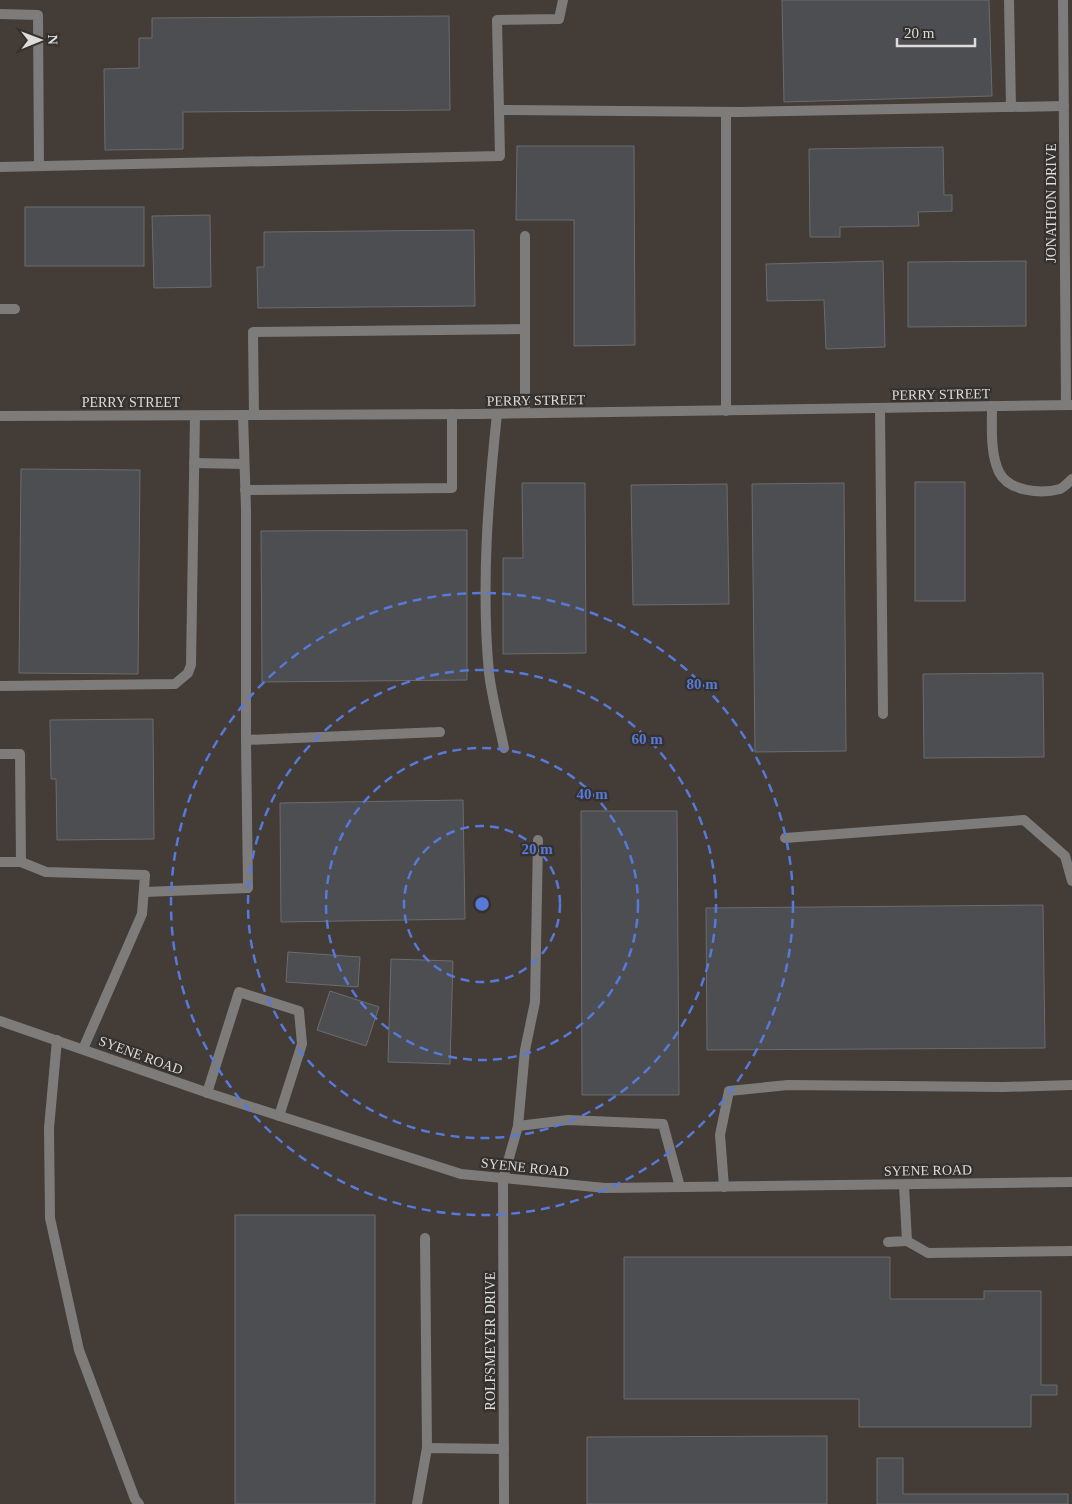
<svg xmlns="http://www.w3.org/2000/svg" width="1072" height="1504" font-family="'Times New Roman',serif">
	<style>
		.built { fill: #433c37 }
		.building { fill: #4d4e51; stroke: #6b6c6f }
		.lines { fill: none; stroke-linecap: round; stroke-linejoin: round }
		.service { stroke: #7d7c7b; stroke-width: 10 }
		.minor { stroke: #7d7c7b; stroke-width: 10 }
		.tertiary { stroke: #7d7c7b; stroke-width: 10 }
		.ring { fill: none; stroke: #5779d9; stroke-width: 2.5; stroke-dasharray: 9 6 }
		.labels { text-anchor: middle; stroke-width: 4.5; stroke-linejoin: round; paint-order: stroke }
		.street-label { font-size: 14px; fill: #dddcdb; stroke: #34312f }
		.centre { fill: #5779d9; stroke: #34312f; stroke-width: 2.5 }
		.ring-label { font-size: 15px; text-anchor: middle; font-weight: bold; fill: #5779d9; stroke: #34312f; stroke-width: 4.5; stroke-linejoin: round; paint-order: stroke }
	</style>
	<rect width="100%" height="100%" fill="#34312f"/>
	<!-- built -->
	<rect class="built" x="0" y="0" width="1072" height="1504"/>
	<!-- building -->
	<g class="building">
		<path d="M782 0H989L992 96 784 102Z"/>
		<path d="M449 16 450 110 183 112V149L105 150 104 69 139 68V38H152V18Z"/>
		<path d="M517 146H634L635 345 574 346V220H516Z"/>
		<path d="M943 147 944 195H952V211L918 212 919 226 840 227V237H810L809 149Z"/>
		<rect x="25" y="207" width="119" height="59"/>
		<path d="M210 215 211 287 154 288 152 216Z"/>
		<path d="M474 230 475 306 258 308 257 267H264V232Z"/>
		<path d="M883 261 885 347 826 349 824 300 767 301 766 264Z"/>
		<path d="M1026 261V326L908 327V262Z"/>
		<path d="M21 469 140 470 138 674 19 673Z"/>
		<rect x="915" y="482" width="50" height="119"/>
		<path d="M522 483H585L586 653 503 654V558H523Z"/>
		<path d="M844 483 846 751 755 752 752 484Z"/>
		<path d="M727 484 729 604 633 605 631 485Z"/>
		<path d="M467 530V680L262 682 261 531Z"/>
		<path d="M1043 673 1044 757 924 758 923 674Z"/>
		<path d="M153 719 154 839 57 840 56 779H51L50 720Z"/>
		<path d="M463 800 465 919 281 922 280 803Z"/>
		<path d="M581 811H677L679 1095H582Z"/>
		<path d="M1043 905 1045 1048 707 1050 706 908Z"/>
		<path d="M288 952 360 957 358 987 286 982Z"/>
		<path d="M391 959 453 961 450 1064 388 1062Z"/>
		<path d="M330 991 379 1007 366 1046 317 1030Z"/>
		<rect x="235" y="1215" width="140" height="289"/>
		<path d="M624 1257H890V1299H984V1291H1041V1385H1057V1395H1031V1427H859V1399H624Z"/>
		<path d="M827 1436V1504H587V1437Z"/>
		<path d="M877 1458H903V1494H1068V1504H877Z"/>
	</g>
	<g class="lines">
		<!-- service -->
		<g class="service">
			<path d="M1009 0 1011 107"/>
			<path d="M0 14 38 15 39 166"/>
			<path d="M499 110 739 112 1064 106"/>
			<path d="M726 112V411"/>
			<path d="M0 167 500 156 497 20 559 19 563 0"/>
			<path d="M525 236V413"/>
			<path d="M0 309H15"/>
			<path d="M992 406C992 427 990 453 999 472 1009 492 1042 494 1060 489 1064 487 1068 483 1072 479"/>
			<path d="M880 408 883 714"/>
			<path d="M497 414C488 499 481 587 489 673 492 698 499 723 504 748"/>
			<path d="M243 415 246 509V740L440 732"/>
			<path d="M254 415 253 332 525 329"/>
			<path d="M194 463 244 464"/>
			<path d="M245 490 452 488V414"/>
			<path d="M0 686 175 684 188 673 191 665 195 416"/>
			<path d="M0 754H20L21 862H0"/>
			<path d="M785 838 1024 820 1065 856 1072 881"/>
			<path d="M21 862 46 872 145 875 142 914 83 1049"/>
			<path d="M144 892 248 888 246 740"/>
			<path d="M57 1040 49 1128 50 1218 79 1350 135 1499 139 1504"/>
			<path d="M207 1093 239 992 299 1011 302 1044 279 1116"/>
			<path d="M518 1126 568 1120 663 1124 680 1187"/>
			<path d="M503 1179 518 1126 525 1050 535 1002 538 840"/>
			<path d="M724 1187 720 1135 729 1091 788 1085 1004 1087 1072 1085"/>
			<path d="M425 1238 427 1448"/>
			<path d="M907 1241 928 1253 1072 1251"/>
			<path d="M888 1242 907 1241 904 1185"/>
			<path d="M417 1504 427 1448 504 1449"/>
		</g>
		<!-- minor -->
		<g class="minor">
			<path d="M1063 0 1066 405"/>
			<path d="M0 416 478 414 1072 405"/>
			<path d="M503 1179 504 1504"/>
		</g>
		<!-- tertiary -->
		<path class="tertiary" d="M0 1021 211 1094 461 1174 605 1188 1072 1182"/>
	</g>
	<!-- distance rings -->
	<g class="ring">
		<circle cx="482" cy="904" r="78"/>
		<circle cx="482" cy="904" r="156"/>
		<circle cx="482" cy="904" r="234"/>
		<circle cx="482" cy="904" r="311"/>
	</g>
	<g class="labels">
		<!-- street labels -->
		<g class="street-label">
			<text transform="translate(1051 203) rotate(-90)" y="5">JONATHON DRIVE</text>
			<text transform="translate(941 394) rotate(-1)" y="5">PERRY STREET</text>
			<text transform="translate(536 400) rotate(-1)" y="5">PERRY STREET</text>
			<text x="131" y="407">PERRY STREET</text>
			<text transform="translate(141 1055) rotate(20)" y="5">SYENE ROAD</text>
			<text transform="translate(525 1167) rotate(6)" y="5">SYENE ROAD</text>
			<text transform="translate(928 1170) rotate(-1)" y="5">SYENE ROAD</text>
			<text transform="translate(490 1341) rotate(-90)" y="5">ROLFSMEYER DRIVE</text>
		</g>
	</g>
	<circle cx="482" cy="904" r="8" class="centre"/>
	<g class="ring-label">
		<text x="702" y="689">80 m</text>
		<text x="647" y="744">60 m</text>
		<text x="592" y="799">40 m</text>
		<text x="537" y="854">20 m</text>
	</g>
	<!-- north arrow -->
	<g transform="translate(40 40) rotate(89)" stroke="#34312f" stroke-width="4" paint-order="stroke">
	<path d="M0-4L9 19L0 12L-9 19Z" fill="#dddcdb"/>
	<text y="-8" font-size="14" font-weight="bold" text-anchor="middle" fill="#dddcdb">N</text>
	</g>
	<!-- scale -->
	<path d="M897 38v8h78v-8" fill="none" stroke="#dddcdb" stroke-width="2.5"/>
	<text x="904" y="38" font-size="15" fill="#dddcdb" stroke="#34312f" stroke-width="4" paint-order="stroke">20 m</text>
</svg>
